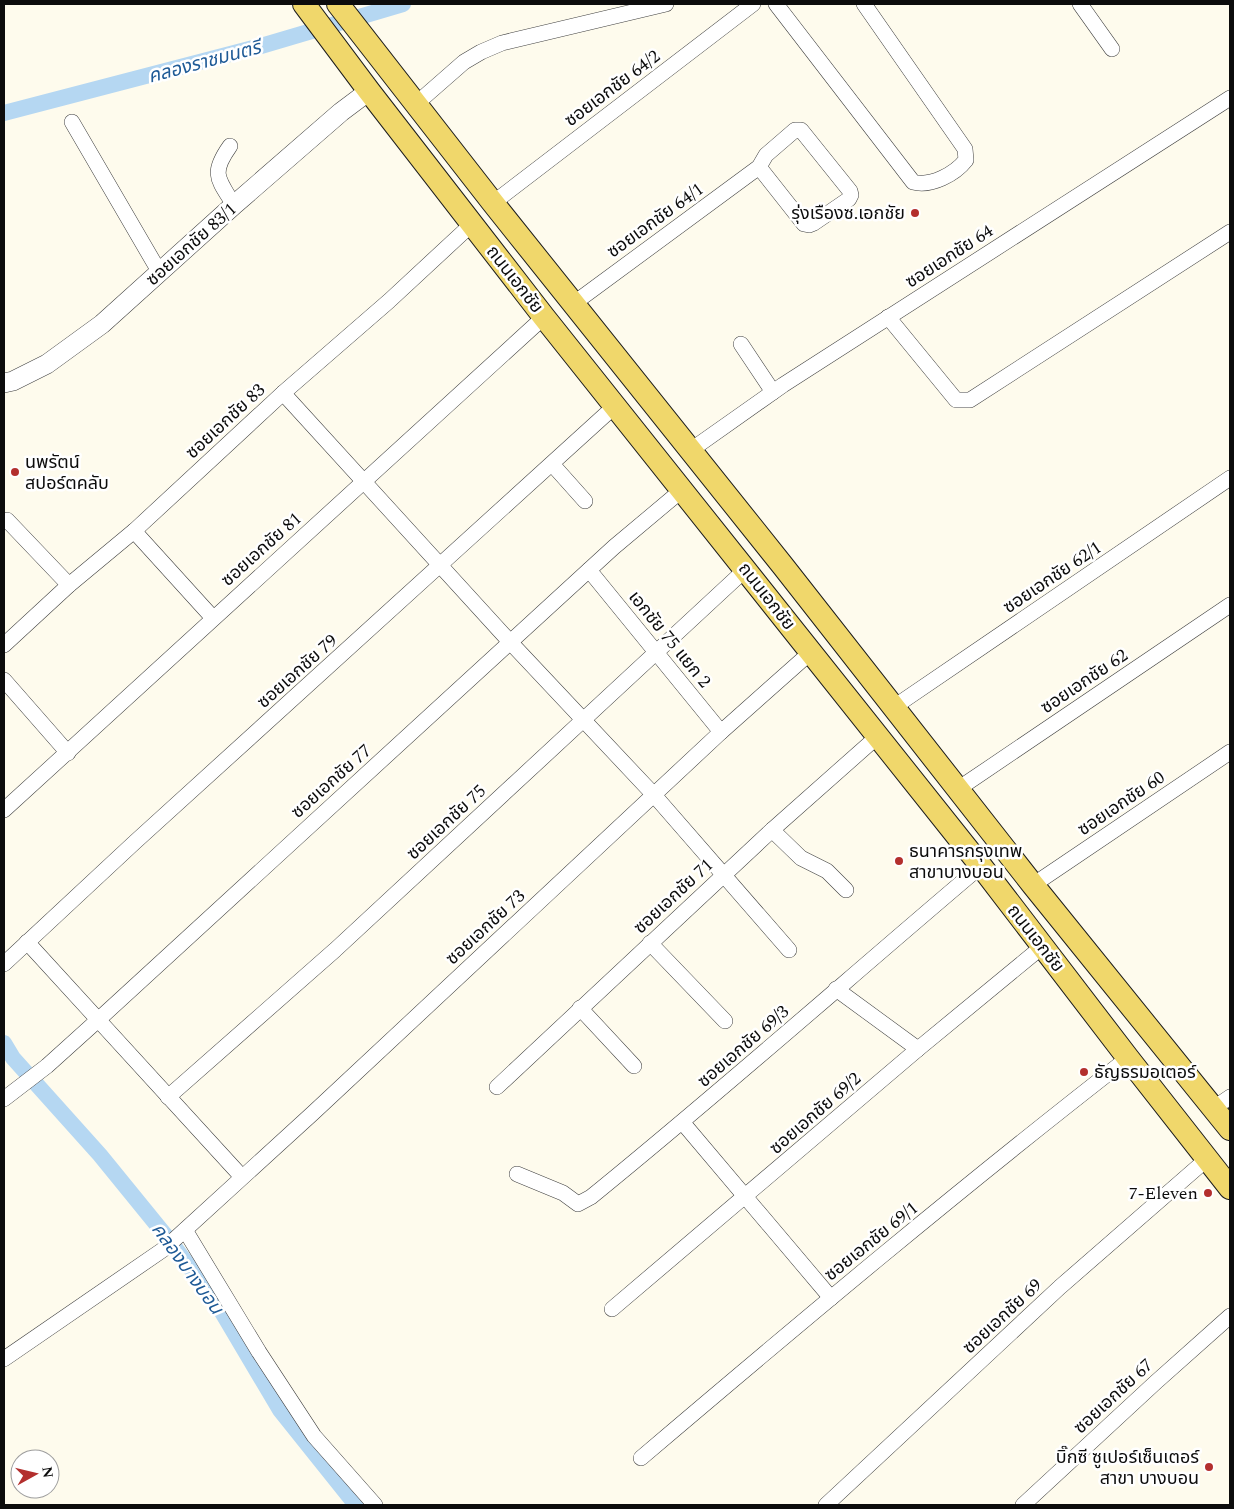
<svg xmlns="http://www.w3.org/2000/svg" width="1234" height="1509" font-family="Spectral,'Noto Sans Thai',serif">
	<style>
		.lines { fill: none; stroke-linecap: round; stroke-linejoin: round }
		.canal { stroke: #b5d7f2; stroke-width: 16 }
		.minor-casing { stroke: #3f3f3f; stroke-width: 16 }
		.tertiary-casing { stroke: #3f3f3f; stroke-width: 20 }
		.primary-casing { stroke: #1d1d1d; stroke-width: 24 }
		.minor { stroke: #fff; stroke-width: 15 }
		.tertiary { stroke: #fff; stroke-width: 19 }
		.primary { stroke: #f0d76b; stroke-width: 22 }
		.poi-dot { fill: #b32f2d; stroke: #fff; stroke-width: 2 }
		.labels { text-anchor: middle; stroke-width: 5; stroke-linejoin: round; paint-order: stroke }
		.street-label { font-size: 18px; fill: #0c0c0c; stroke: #fff }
		.poi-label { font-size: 18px; fill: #0c0c0c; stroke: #fff; text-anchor: end }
		.water-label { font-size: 19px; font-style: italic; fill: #1e5a96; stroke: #fff }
	</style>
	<rect width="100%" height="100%" fill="#fefbed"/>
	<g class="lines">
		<!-- canal -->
		<g class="canal">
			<path d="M4 113 261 46 403 4"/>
			<path d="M4 1043 13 1058 100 1155 170 1241 216 1302 280 1410 356 1505"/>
		</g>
		<!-- minor casing -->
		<g class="minor-casing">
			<g id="minor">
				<path d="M776 4 913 182C931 187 955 174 966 160L965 149 864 4"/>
				<path d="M1080 4 1112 49"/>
				<path d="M416 104 464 62 481 52 502 43 666 4"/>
				<path d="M72 122 160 273"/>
				<path d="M230 146C210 174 218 179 234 205"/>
				<path d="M493 203 753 4"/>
				<path d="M573 304 759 167 766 155 795 130H801L850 191 851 195 849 199 814 223 809 225 804 224 759 167"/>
				<path d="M888 317 956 400H970L1230 232"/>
				<path d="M741 344 773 392"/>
				<path d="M283 393 511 643 654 795 789 950"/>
				<path d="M691 450 783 385 1230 98"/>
				<path d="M552 464 585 501"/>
				<path d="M7 520 69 585"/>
				<path d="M134 531 213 618"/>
				<path d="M589 570 721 732"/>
				<path d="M4 645 69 585 134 531 283 393 389 301 472 224"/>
				<path d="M4 680 68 753"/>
				<path d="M894 707 1230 478"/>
				<path d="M958 789 1230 605"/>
				<path d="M4 810 544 317"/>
				<path d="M772 830 801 858 827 871 846 890"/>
				<path d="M1033 885 1230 752"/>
				<path d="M27 942 242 1177"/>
				<path d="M650 943 725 1021"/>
				<path d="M4 964 135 842 616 405"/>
				<path d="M836 989 918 1049"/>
				<path d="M580 1008 634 1066"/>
				<path d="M497 1087 772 830 878 736"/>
				<path d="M168 1097 335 950 746 569"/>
				<path d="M4 1099 47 1066 98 1020 614 547 682 490"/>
				<path d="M1214 1108 1230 1097"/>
				<path d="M683 1123 831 1298"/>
				<path d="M517 1174 563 1193 578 1204 591 1197C723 1090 851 976 981 866"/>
				<path d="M185 1230 259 1352 314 1436 375 1505"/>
				<path d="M612 1309 918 1049 1043 946"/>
				<path d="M4 1359 164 1249 313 1113 721 732 811 652"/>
				<path d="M641 1458C801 1322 962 1187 1128 1058"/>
				<path d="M826 1505 1060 1287 1207 1159"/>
				<path d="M1023 1505 1156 1382 1230 1316"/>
			</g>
		</g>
		<!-- tertiary casing -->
		<g class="tertiary-casing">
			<path id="tertiary" d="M4 383 13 381 47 364 102 324 234 205 341 112 369 91"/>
		</g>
		<!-- primary casing -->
		<g class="primary-casing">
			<g id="primary">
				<path d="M304 4 369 91 544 317 981 866 1128 1058 1230 1188"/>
				<path d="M338 4 493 203 783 566 1033 885 1230 1129"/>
			</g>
		</g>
		<!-- minor -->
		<use href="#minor" class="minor"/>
		<!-- tertiary -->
		<use href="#tertiary" class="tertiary"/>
		<!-- primary -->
		<use href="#primary" class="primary"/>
	</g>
	<!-- markers -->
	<g class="poi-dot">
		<circle cx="915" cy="213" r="5"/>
		<circle cx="15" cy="472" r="5"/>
		<circle cx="899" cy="861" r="5"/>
		<circle cx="1084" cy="1072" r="5"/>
		<circle cx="1208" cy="1193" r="5"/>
		<circle cx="1209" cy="1467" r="5"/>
	</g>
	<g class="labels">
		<!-- street labels -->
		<g class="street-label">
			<text transform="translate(612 88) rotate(-37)" y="6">ซอยเอกชัย 64/2</text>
			<text transform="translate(655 220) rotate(-36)" y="6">ซอยเอกชัย 64/1</text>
			<text transform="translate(191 244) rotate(-42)" y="6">ซอยเอกชัย 83/1</text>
			<text transform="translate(949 256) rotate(-33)" y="6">ซอยเอกชัย 64</text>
			<text transform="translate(515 279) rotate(52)" y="6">ถนนเอกชัย</text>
			<text transform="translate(225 421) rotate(-43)" y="6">ซอยเอกชัย 83</text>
			<text transform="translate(261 549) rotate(-42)" y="6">ซอยเอกชัย 81</text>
			<text transform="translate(1052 577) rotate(-34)" y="6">ซอยเอกชัย 62/1</text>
			<text transform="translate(767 596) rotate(52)" y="6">ถนนเอกชัย</text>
			<text transform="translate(670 639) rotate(51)" y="6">เอกชัย 75 แยก 2</text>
			<text transform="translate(297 671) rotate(-42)" y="6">ซอยเอกชัย 79</text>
			<text transform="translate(1084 681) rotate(-34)" y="6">ซอยเอกชัย 62</text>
			<text transform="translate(331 781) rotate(-42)" y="6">ซอยเอกชัย 77</text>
			<text transform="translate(1121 803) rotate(-34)" y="6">ซอยเอกชัย 60</text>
			<text transform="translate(446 822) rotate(-43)" y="6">ซอยเอกชัย 75</text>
			<text transform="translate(673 896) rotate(-43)" y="6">ซอยเอกชัย 71</text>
			<text transform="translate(485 927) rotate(-43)" y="6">ซอยเอกชัย 73</text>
			<text transform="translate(1036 938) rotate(52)" y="6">ถนนเอกชัย</text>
			<text transform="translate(743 1046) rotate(-41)" y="6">ซอยเอกชัย 69/3</text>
			<text transform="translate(815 1113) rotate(-41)" y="6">ซอยเอกชัย 69/2</text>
			<text transform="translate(871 1241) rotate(-39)" y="6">ซอยเอกชัย 69/1</text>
			<text transform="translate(1002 1316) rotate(-43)" y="6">ซอยเอกชัย 69</text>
			<text transform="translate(1113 1396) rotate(-43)" y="6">ซอยเอกชัย 67</text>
		</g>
		<!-- poi labels -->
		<g class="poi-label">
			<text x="905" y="219">รุ่งเรืองซ.เอกชัย</text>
			<text x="25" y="468" text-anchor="start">นพรัตน์<tspan x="25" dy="21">สปอร์ตคลับ</tspan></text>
			<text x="909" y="857" text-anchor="start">ธนาคารกรุงเทพ<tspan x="909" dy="21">สาขาบางบอน</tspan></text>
			<text x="1094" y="1078" text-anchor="start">ธัญธรมอเตอร์</text>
			<text x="1198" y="1199">7-Eleven</text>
			<text x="1199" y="1463">บิ๊กซี ซูเปอร์เซ็นเตอร์<tspan x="1199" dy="21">สาขา บางบอน</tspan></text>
		</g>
		<!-- water labels -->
		<g class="water-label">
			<text transform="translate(204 61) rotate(-15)" y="7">คลองราชมนตรี</text>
			<text transform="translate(188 1268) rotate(54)" y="7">คลองบางบอน</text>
		</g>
	</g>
	<!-- border -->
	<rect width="1234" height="1509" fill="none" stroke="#0c0c0c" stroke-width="10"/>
	<!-- north arrow -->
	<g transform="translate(35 1474) rotate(82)"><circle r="24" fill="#ffffff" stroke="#9e9e9e"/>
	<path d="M0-4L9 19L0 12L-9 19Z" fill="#b32f2d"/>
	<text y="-8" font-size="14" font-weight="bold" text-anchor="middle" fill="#0c0c0c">N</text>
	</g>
</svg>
